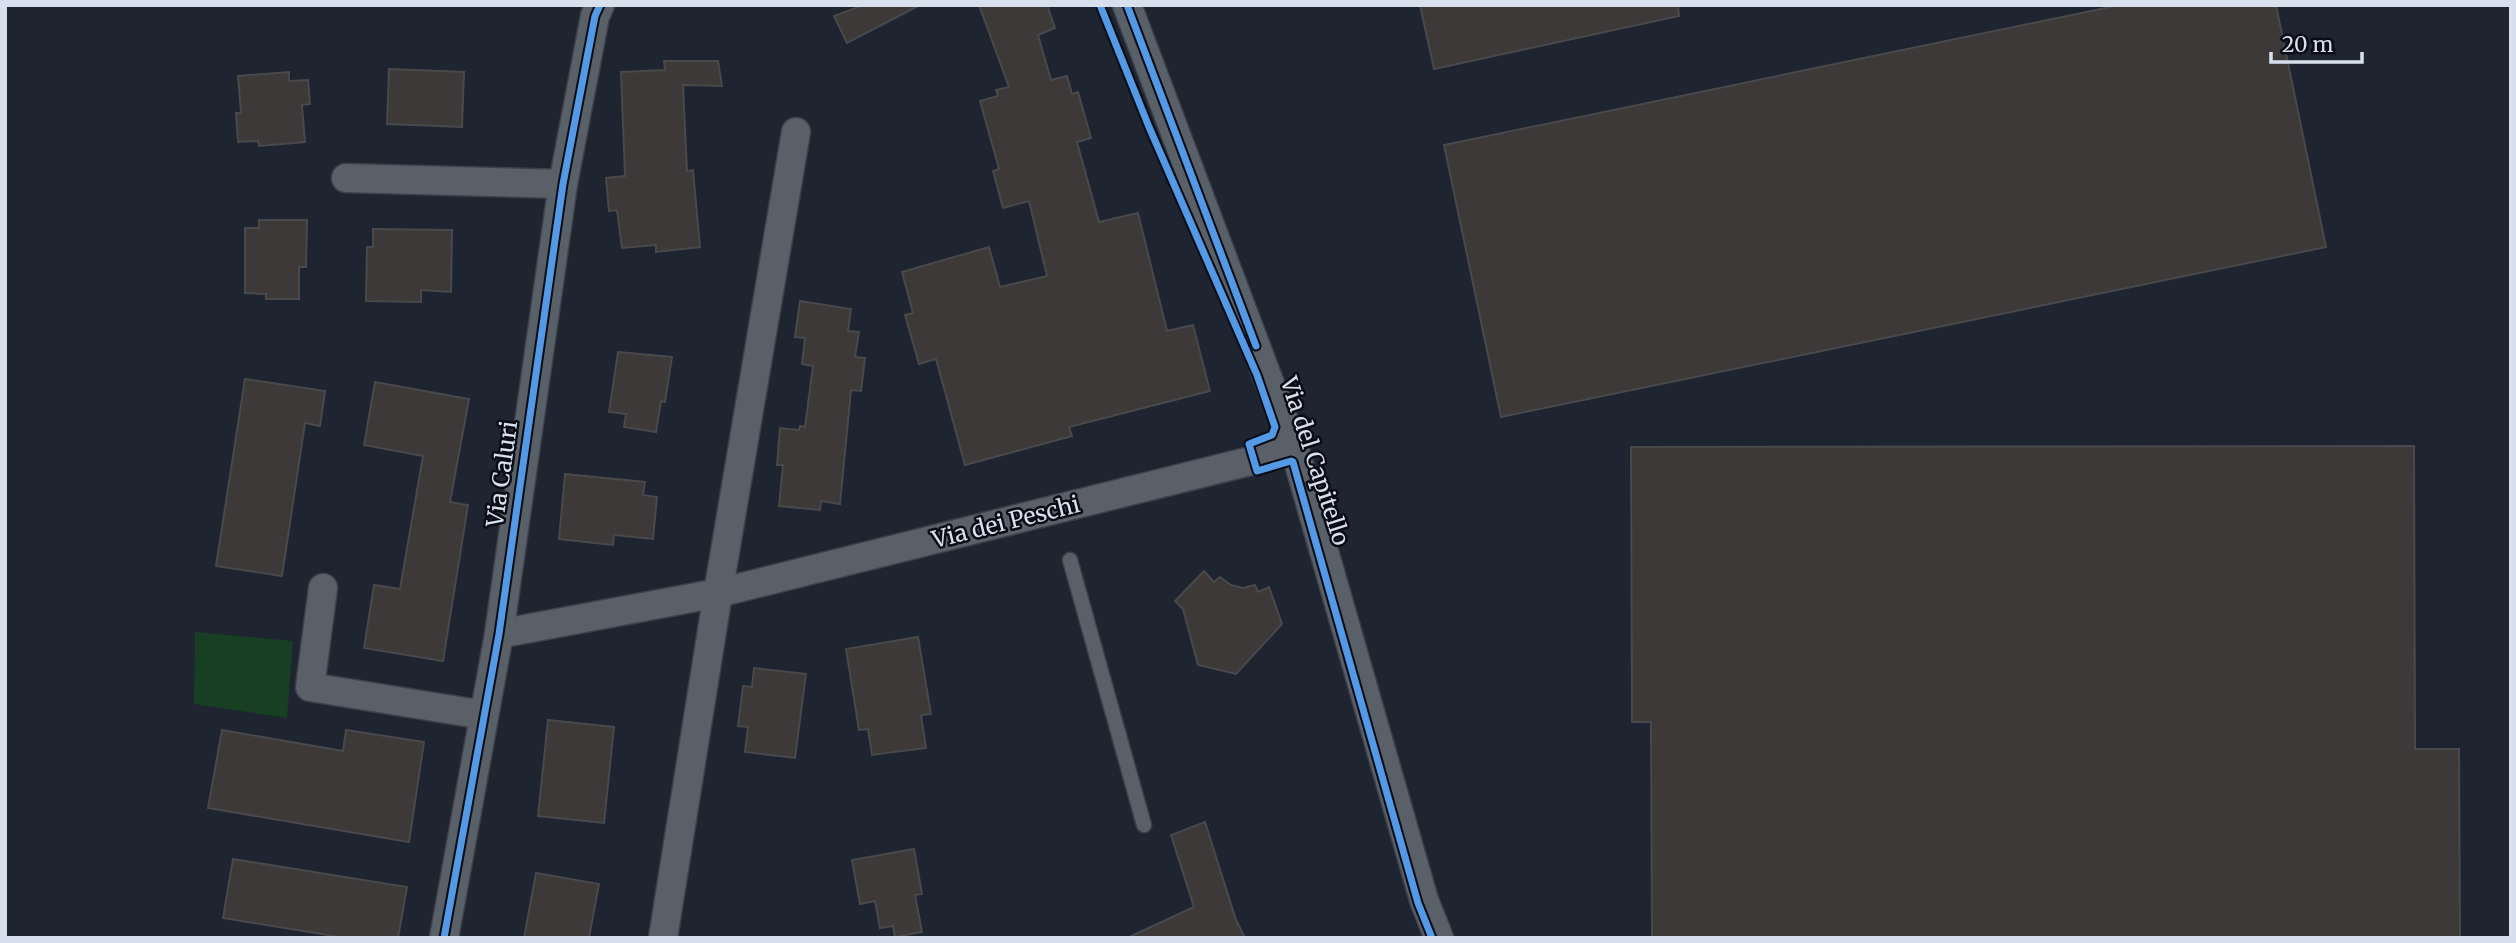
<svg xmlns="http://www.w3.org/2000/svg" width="2516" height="943" font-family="Merriweather,serif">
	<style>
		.green { fill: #183f24 }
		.building { fill: #3c3938; stroke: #49484b; stroke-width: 2 }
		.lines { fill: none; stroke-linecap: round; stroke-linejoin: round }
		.service-casing { stroke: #3b404b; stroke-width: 17 }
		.minor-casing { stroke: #3b404b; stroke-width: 31 }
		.service { stroke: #5a6068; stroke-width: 14 }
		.minor { stroke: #5a6068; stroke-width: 28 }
		.cycleway-casing { stroke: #070c15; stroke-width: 11 }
		.cycleway { stroke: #5399e6; stroke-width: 7 }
		.labels { text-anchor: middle; stroke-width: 5; stroke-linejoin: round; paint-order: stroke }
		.street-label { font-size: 23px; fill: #d8e0ee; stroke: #070c15 }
	</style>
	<rect width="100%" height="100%" fill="#1e2430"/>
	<!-- green -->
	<path class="green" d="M195 632 293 641 287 718 194 704Z"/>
	<!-- building -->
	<g class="building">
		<path d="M864 5H920L847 43 834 16Z"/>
		<path d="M979 5H1047L1055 28 1038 35 1051 80 1067 76 1072 94 1078 92 1091 138 1077 142 1099 222 1138 213 1167 331 1193 325 1210 391 1069 427 1072 436 965 465 936 359 919 364 905 315 913 313 902 272 989 247 1000 287 1047 276 1029 201 1003 208 993 171 999 169 980 101 998 96 996 90 1009 87Z"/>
		<path d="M1420 5H1678L1679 16 1434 69Z"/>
		<path d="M2120 5H2276L2326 247 1501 417 1444 145Z"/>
		<path d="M664 61H718L722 86 683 85 687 171 693 170 700 247 656 252V245L622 248 617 210 609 211 606 178 625 176 621 72 665 70Z"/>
		<path d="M389 69 464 72 462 127 387 124Z"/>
		<path d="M289 72V81L308 80 310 104 302 105 305 142 259 146 258 141 238 142 236 113H241L238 76Z"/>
		<path d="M259 220H307L306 267H299V299H266V294L245 293V228H259Z"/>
		<path d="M373 229 452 230 451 292 421 290V302L366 301 367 247H373Z"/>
		<path d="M800 301 851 309 848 331 859 332 855 357 865 358 861 391 851 390 840 504 821 501 820 510 779 506 783 465H777L780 428 799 430 800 426 805 427 813 366 802 364 805 338 795 337Z"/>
		<path d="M618 352 672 357 665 402 661 401 656 432 624 427 626 414 609 412Z"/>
		<path d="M245 379 325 391 320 426 305 423 282 576 216 566Z"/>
		<path d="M375 382 469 399 450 502 468 505 443 661 364 648 374 585 400 589 423 456 364 445Z"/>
		<path d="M2414 446 2415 749H2459L2460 938H1652L1651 722H1632L1631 447Z"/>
		<path d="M565 474 645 482 643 495 657 497 653 539 614 535 613 545 559 539Z"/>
		<path d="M1204 571 1214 582 1220 577 1231 585 1243 588 1255 585 1258 592 1269 587 1282 624 1236 674 1198 665 1183 609 1175 601Z"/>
		<path d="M918 637 931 714 921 715 926 748 872 755 868 729 859 730 846 649Z"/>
		<path d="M754 668 806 674 795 758 745 752 748 727 738 726 743 686 752 687Z"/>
		<path d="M548 720 614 727 604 823 538 816Z"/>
		<path d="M222 730 343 751 346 730 424 742 409 842 208 808Z"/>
		<path d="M1205 822 1236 920 1245 938H1127L1194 907 1171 835Z"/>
		<path d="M914 849 922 894 915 895 922 932 895 937 893 926 880 928 875 901 860 904 852 860Z"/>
		<path d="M233 859 407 887 398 938H346L223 918Z"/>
		<path d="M536 873 599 884 589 938H524Z"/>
	</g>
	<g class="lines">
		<!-- service casing -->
		<g class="service-casing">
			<path id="service" d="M1070 560 1144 825"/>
		</g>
		<!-- minor casing -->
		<g class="minor-casing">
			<g id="minor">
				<path d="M1127 5 1295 450 1424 900 1439 938"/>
				<path d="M346 178 563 184"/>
				<path d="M323 588 310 687 484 715"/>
				<path d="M499 634 718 593 1295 450"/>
				<path d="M444 938 499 634 563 184 595 16 600 5"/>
				<path d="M663 938 718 593 796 132"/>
			</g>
		</g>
		<!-- service -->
		<use href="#service" class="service"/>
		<!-- minor -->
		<use href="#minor" class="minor"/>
		<!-- cycleway casing -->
		<g class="cycleway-casing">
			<g id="cycleway">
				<path d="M1100 5 1149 127 1257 375 1275 427 1272 435 1249 444 1257 471 1291 461 1293 462 1418 903 1432 938"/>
				<path d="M1127 5 1256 346"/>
				<path d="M444 938 499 634 563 184 595 16 600 5"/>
			</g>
		</g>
		<!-- cycleway -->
		<use href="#cycleway" class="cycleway"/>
	</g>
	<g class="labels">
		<!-- street labels -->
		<g class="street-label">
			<text transform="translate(1315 461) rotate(72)" y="8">Via del Capitello</text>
			<text transform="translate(502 474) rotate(-82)" y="8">Via Caluri</text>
			<text transform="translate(1006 522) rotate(-14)" y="8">Via dei Peschi</text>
		</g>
	</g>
	<!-- border -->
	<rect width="2516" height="943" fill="none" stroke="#d8e0ee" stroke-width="14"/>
	<!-- scale -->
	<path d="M2271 52v10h91v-10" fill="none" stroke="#d8e0ee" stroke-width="3.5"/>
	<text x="2282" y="52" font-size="21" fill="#d8e0ee" stroke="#070c15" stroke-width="5" paint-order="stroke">20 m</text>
</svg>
